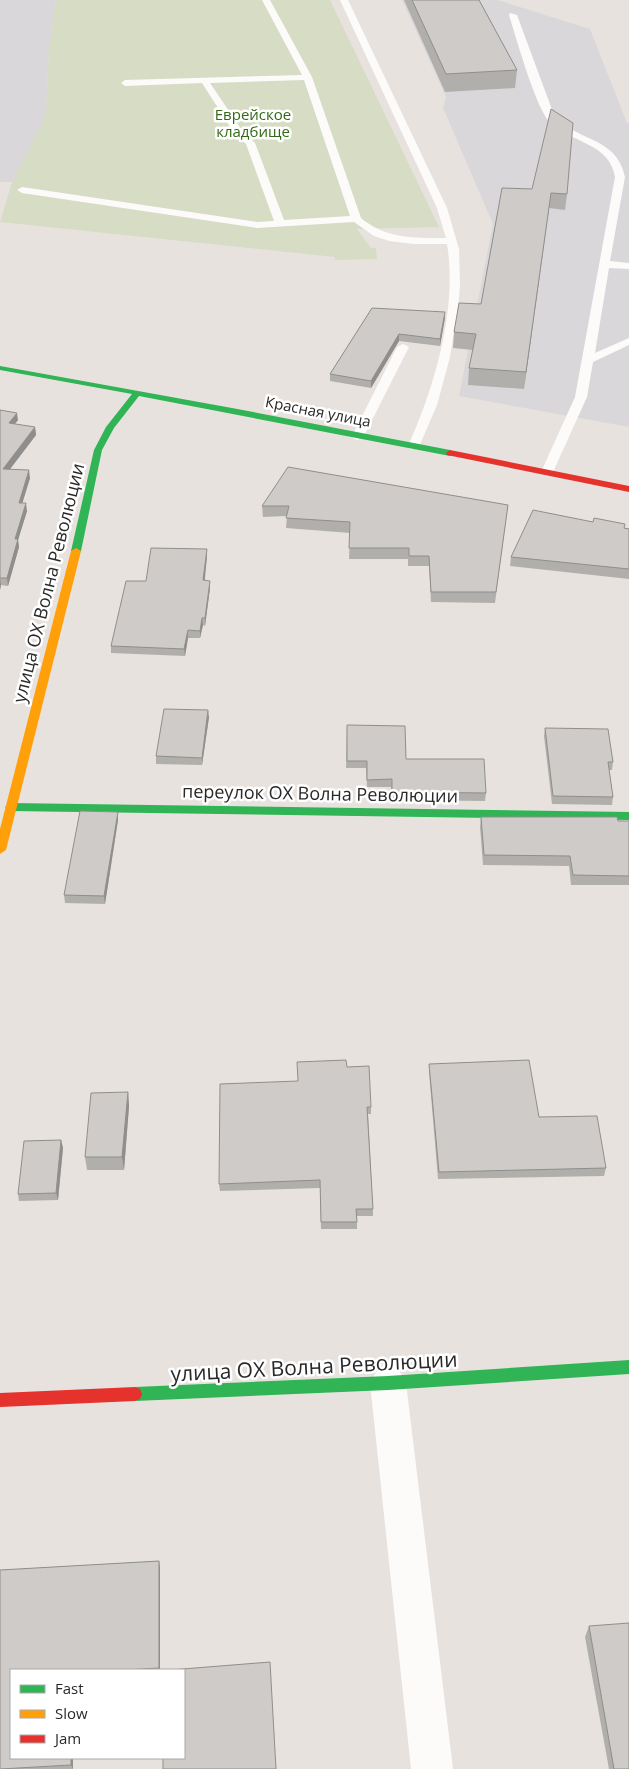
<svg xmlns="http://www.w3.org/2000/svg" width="629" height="1769" font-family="'Open Sans',sans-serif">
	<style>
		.industrial { fill: #dad7da }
		.cemetery { fill: #d7dcc5 }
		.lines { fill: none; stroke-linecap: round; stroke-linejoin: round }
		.lane { fill: #fcfbfa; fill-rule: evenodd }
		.street { fill: #fcfbfa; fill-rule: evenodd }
		.fast { fill: #30b455; fill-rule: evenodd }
		.slow { fill: #ff9f0a; fill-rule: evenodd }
		.jam { fill: #e5322d; fill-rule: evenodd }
		.wall { fill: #b1afac }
		.shaded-wall { fill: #908e8c }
		.building { fill: #cecbc8; stroke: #908e8c }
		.labels { text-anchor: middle; stroke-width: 5; stroke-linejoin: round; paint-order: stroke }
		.far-park-label { font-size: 15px; fill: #346916; stroke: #fff }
		.far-street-label { font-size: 15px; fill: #292929; stroke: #fff }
		.street-label { font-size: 18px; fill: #292929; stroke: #fff }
		.near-street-label { font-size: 21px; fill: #292929; stroke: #fff }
	</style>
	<rect width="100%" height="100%" fill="#e8e2de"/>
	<!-- industrial -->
	<g class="industrial">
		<path d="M0 0H56L49 49 46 115 12 182H0Z"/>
		<path d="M402 0H498L590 29 627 123H629V427L459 396 493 224 443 108 446 97Z"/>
	</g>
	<!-- cemetery -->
	<path class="cemetery" d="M56 0H330L439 227 357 229 371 248H376L377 259 335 260V257L0 222 12 182 46 115 49 49Z"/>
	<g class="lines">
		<!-- lane -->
		<g class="lane">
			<path d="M262 0H270L312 77 361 218C386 239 414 238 446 238L437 208 340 0H348L447 208 459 249 460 285 458 308 450 357 437 405 418 449H410L408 446C434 388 458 309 447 244H414L389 241 374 236 354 222 257 228 22 193 17 190 22 187 257 222 274 221 246 144 234 133 202 83 125 86 121 83 125 80 302 75ZM304 80 350 216 284 220 255 143 241 129 210 83Z"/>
			<path d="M510 13 517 15 554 115C576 142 617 136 625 177L610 261 629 263V269L609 268 595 353 629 338V345L593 362 587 397 553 472 547 476 541 472 575 397 615 177C609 142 572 144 550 122 536 109 516 37 509 15Z"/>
			<path d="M403 344 409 347 364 436 358 440 354 439 352 436 397 347Z"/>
		</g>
		<!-- street -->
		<path class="street" d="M388 1367 400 1372 406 1383 453 1769H411L370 1383 376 1372Z"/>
		<!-- fast -->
		<g class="fast">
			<path d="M0 366 232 408 450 450 454 453 450 456 139 396 114 428 102 450 81 551 76 554 71 551 94 450 106 427 132 394 0 370Z"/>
			<path d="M10 803 629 812V820L10 811 5 807Z"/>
			<path d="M629 1360V1374L388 1390 135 1401 130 1399 128 1394 130 1389 135 1387 388 1376Z"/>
		</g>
		<!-- slow -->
		<path class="slow" d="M76 548 81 551 6 850 0 854V829L71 551Z"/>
		<!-- jam -->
		<g class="jam">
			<path d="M450 450 629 486V492L447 455 446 453Z"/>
			<path d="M135 1387 140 1389 142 1394 140 1399 135 1401 0 1407V1393Z"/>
		</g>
	</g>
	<!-- wall -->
	<g class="wall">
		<path d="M404 0H479L517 70 515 88 445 92Z"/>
		<path d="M502 188 567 194 565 210 549 208 524 389 468 385 469 368 473 350 453 348 454 332 481 304Z"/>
		<path d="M372 308 445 318 440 346 399 341 371 388 330 381V374Z"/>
		<path d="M0 410 18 420 15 424 35 427 36 435 10 469 30 478 22 503 27 511 18 540 19 547 8 586 1 585 0 590Z"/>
		<path d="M508 505 495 603 431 602 429 566H408V559H349L350 533 286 528 287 516 263 517 262 506Z"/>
		<path d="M625 528 629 529V579L510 566 511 557Z"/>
		<path d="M207 556 204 580 210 588 205 626 203 625 200 638H188L185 656 111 653V646L146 581Z"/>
		<path d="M209 717 202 765 156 764V756Z"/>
		<path d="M347 725 406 759 486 793 485 801 392 800 391 787H367L366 768H346Z"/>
		<path d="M545 728 613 762 612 770H609L613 797 612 805 552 804 544 736Z"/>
		<path d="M118 812V820L105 904 65 903 64 895Z"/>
		<path d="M481 817 629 821V885H571L569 866 483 865 480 827Z"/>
		<path d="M429 1064 539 1117 606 1168 604 1176 438 1179 429 1072Z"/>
		<path d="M347 1067 371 1107V1114H368L373 1209V1216H357V1229H321L320 1188 220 1191 219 1184 298 1081Z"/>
		<path d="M128 1092 129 1106 124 1170H87L85 1157Z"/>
		<path d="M61 1140 63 1148 58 1200 19 1201 18 1194Z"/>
		<path d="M159 1561 160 1568V1670H11V1758H73V1769H0V1570Z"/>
		<path d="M589 1626 629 1769H609L585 1637Z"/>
	</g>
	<!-- shaded-wall -->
	<g class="shaded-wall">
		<path d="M551 193 549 208 524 389 526 372Z"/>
		<path d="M445 312V318L440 346V339Z"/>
		<path d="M399 334V341L371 388V381Z"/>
		<path d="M17 413 18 420 10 430 9 423Z"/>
		<path d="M35 427 36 435 4 477 3 469Z"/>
		<path d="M29 470 30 478 20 511 19 503Z"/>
		<path d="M26 503 27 511 18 540 19 547 8 586 7 578 15 539Z"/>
		<path d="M207 549V556L204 588 203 580Z"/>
		<path d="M0 578 1 585 0 590Z"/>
		<path d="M210 581V588L205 626V618Z"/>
		<path d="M202 618 203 625 200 638V631Z"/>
		<path d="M188 630V638L185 656 184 649Z"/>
		<path d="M208 710 209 717 202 765V758Z"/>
		<path d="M118 812V820L105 904 104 896Z"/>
		<path d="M128 1092 129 1106 124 1170 122 1157Z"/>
		<path d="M61 1140 63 1148 58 1200 56 1193Z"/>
		<path d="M159 1561 160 1568V1670H159Z"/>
		<path d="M71 1758H73V1769L71 1765Z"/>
	</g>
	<!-- building -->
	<g class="building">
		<path d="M412 0H479L517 70 446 74Z"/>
		<path d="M551 109 573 123 567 194 551 193 526 372 469 368 476 334 454 332 459 303 481 304 502 188 532 189Z"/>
		<path d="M372 308 445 312 440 339 399 334 371 381 330 374Z"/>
		<path d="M0 410 17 413 9 423 35 427 3 469 29 470 19 503H26L15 539H18L7 578H0Z"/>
		<path d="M288 467 508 505 496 592H431L429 556H409V548H349L350 522 286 518 289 506H262Z"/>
		<path d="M533 510 593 522 594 518 625 524 624 528 629 529V569L511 557Z"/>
		<path d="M151 548 207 549 203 580 210 581 205 618H202L200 631 188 630 184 649 111 646 126 581H146Z"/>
		<path d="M164 709 208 710 202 758 156 756Z"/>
		<path d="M347 725 405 726 406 759H484L486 793 392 792V779L367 780V761H347Z"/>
		<path d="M545 728 608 729 613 762H608L613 797 553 796Z"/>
		<path d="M80 811 118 812 104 896 64 895Z"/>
		<path d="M481 817H617L618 821H629V876L573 875 570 856 484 855Z"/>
		<path d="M346 1060 347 1067 369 1066 371 1107H367L373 1209H356L357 1222H321L320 1180 219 1184 220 1084 298 1081 297 1062Z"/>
		<path d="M529 1060 539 1117 597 1116 606 1168 439 1172 429 1064Z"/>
		<path d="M128 1092 122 1157H85L91 1093Z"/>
		<path d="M61 1140 56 1193 18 1194 24 1141Z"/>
		<path d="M159 1561V1668L125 1670H11V1758H71V1765L0 1769V1570Z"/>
		<path d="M629 1623V1769H614L589 1626Z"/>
		<path d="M270 1662 276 1769H163V1758H184V1670H170Z"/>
	</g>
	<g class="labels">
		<!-- far-park labels -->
		<g class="far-park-label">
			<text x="253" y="120">Еврейское<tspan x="253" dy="17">кладбище</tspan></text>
		</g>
		<!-- far-street labels -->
		<g class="far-street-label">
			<text transform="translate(318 412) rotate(11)" y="5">Красная улица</text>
		</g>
		<!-- street labels -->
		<g class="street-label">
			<text transform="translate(49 583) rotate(-76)" y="6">улица ОХ Волна Революции</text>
			<text transform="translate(320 794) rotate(1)" y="6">переулок ОХ Волна Революции</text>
		</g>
		<!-- near-street labels -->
		<g class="near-street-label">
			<text transform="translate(314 1367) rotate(-3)" y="7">улица ОХ Волна Революции</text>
		</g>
	</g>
	<!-- legend -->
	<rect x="10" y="1669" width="175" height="90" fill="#ffffff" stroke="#a9a9a9"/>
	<rect x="20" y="1685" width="25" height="8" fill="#30b455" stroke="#a9a9a9"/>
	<text x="55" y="1694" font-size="15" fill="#292929">Fast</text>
	<rect x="20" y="1710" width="25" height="8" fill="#ff9f0a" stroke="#a9a9a9"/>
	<text x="55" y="1719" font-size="15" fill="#292929">Slow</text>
	<rect x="20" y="1735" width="25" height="8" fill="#e5322d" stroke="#a9a9a9"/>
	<text x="55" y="1744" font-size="15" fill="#292929">Jam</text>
</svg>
